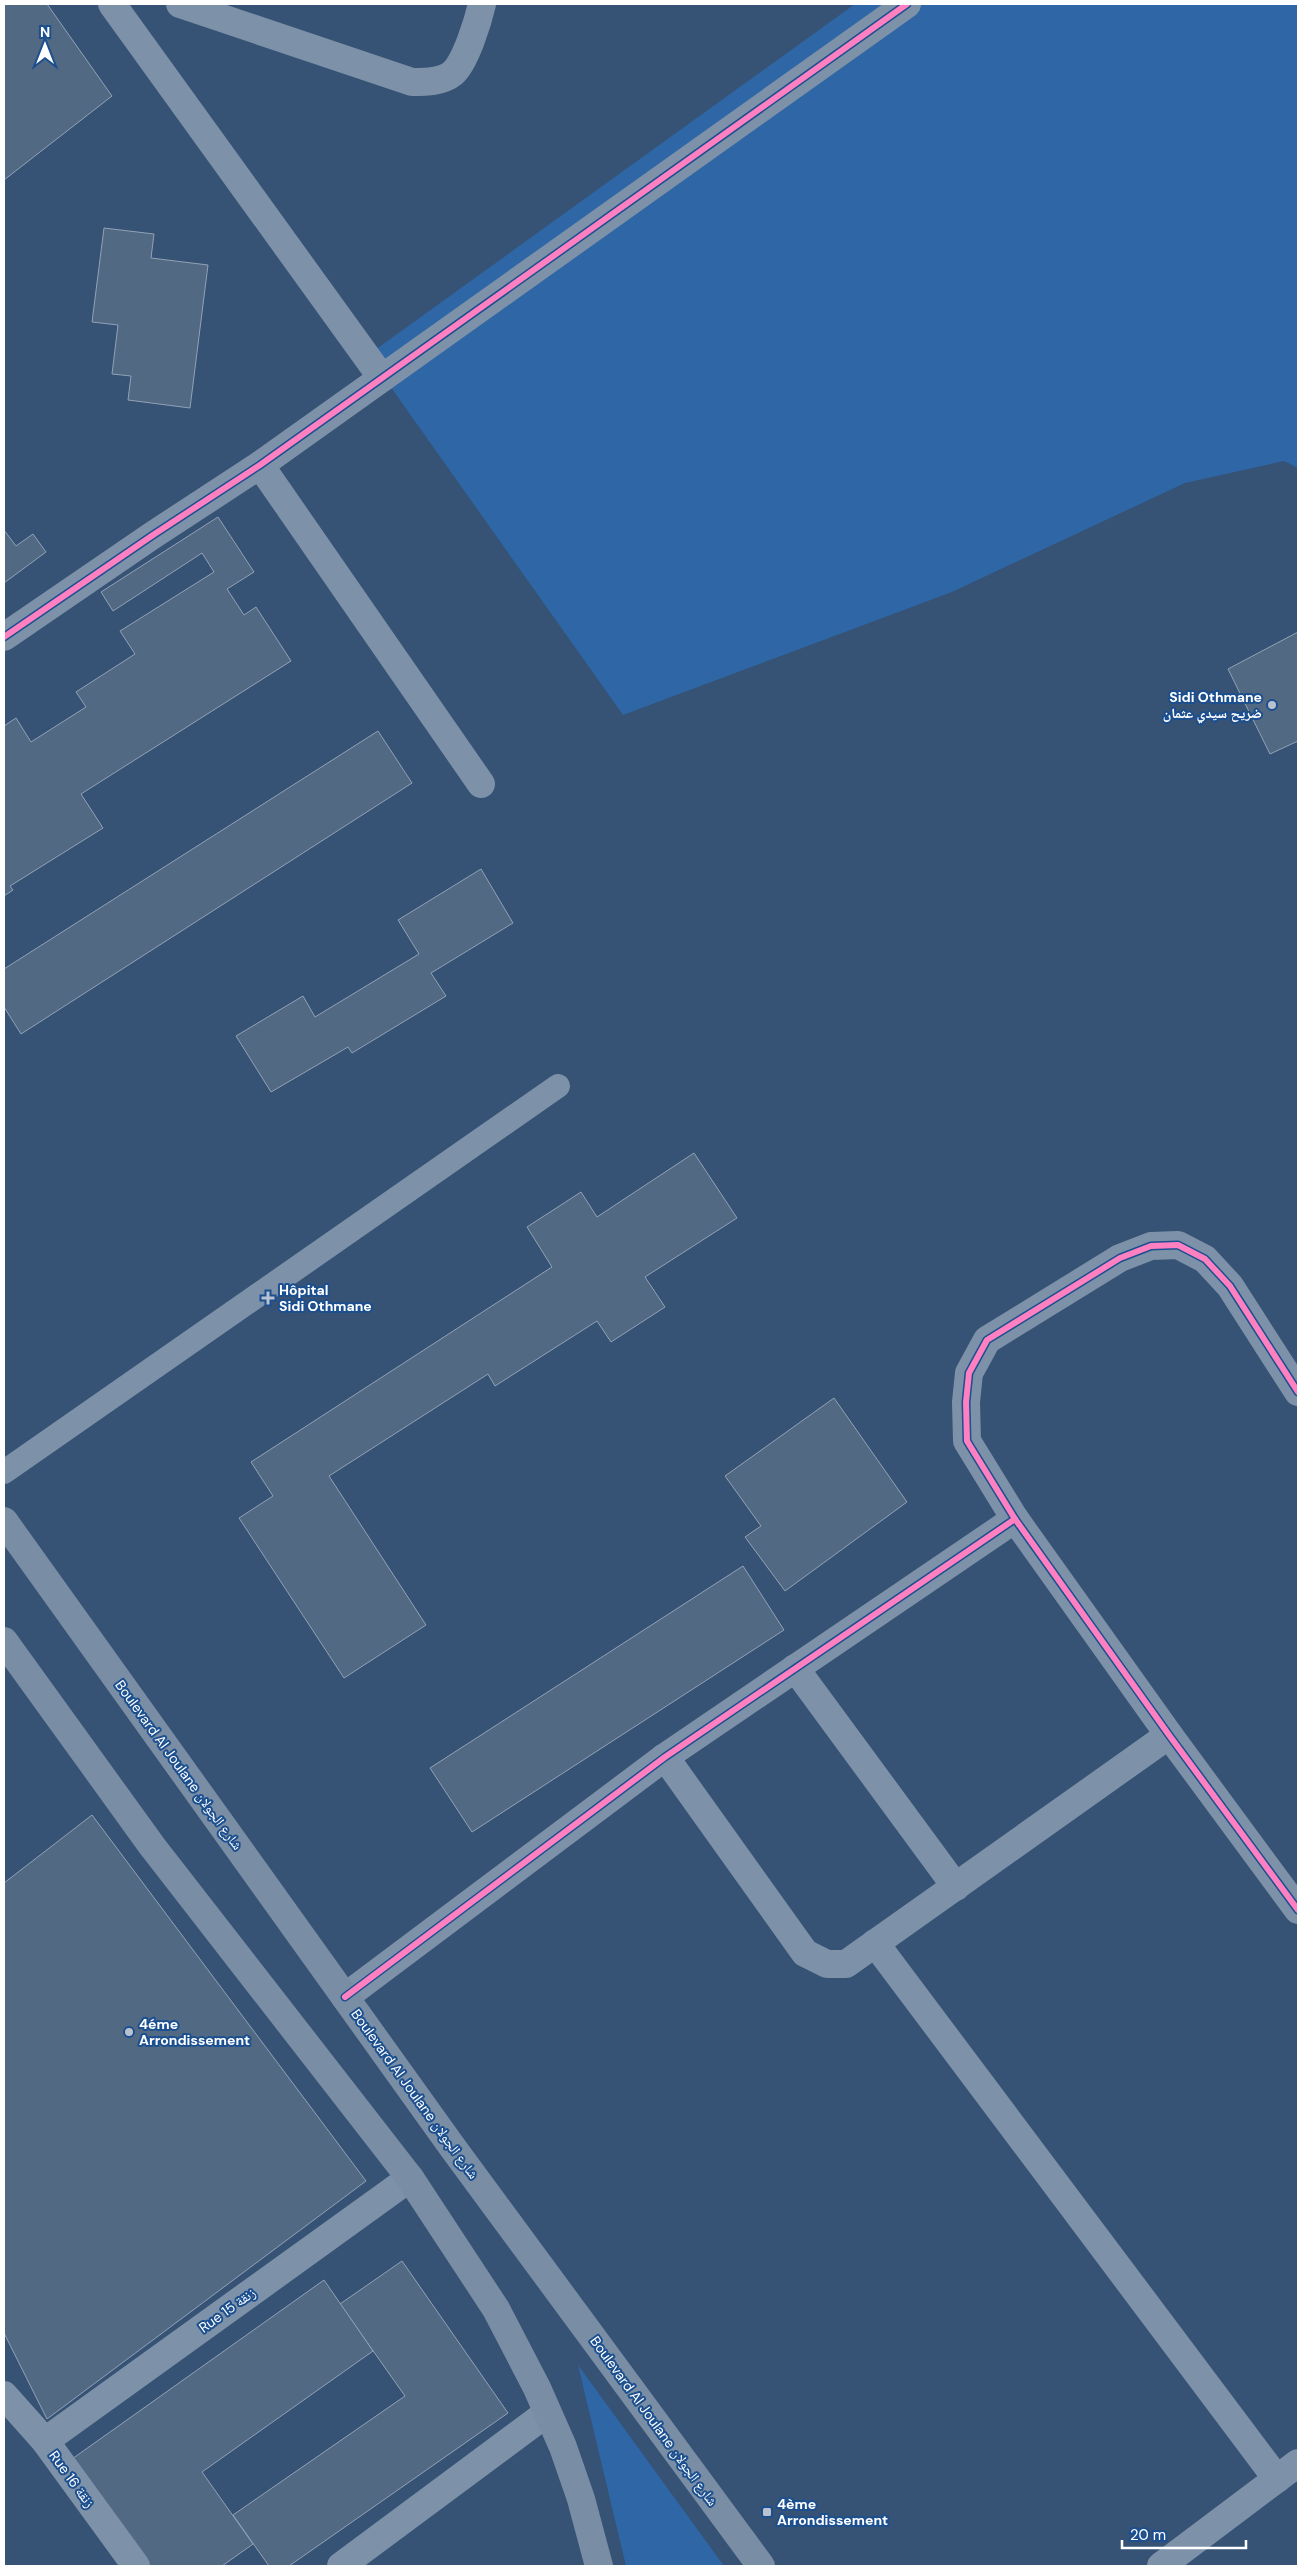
<svg xmlns="http://www.w3.org/2000/svg" width="1302" height="2570" font-family="'DM Sans','Noto Naskh Arabic',sans-serif">
	<style>
		.green { fill: #2f66a5 }
		.building { fill: #526984; stroke: #92a2b6 }
		.lines { fill: none; stroke-linecap: round; stroke-linejoin: round }
		.service { stroke: #7d92a8; stroke-width: 24 }
		.minor { stroke: #7d92a8; stroke-width: 28 }
		.tertiary { stroke: #7d92a8; stroke-width: 28 }
		.secondary { stroke: #798da4; stroke-width: 28 }
		.cycleway-casing { stroke: #1b4f8f; stroke-width: 9 }
		.cycleway { stroke: #ff80c0; stroke-width: 6 }
		.poi-dot { fill: #b9c2ce; stroke: #1b4f8f; stroke-width: 2 }
		.labels { text-anchor: middle; stroke-width: 4; stroke-linejoin: round; paint-order: stroke }
		.poi-label { font-size: 14px; font-weight: bold; fill: #fff; stroke: #1b4f8f; text-anchor: start }
		.street-label { font-size: 14px; fill: #fff; stroke: #1b4f8f }
	</style>
	<rect width="100%" height="100%" fill="#365274"/>
	<!-- green -->
	<g class="green">
		<path d="M855 4H1298V468L1284 461 1185 483 952 592 623 715 368 355Z"/>
		<path d="M578 2365 724 2566H626Z"/>
	</g>
	<!-- building -->
	<g class="building">
		<path d="M4 4H47L112 96 4 180Z"/>
		<path d="M104 228 154 234 151 258 208 265 190 408 128 400 131 376 112 374 118 325 92 322Z"/>
		<path d="M218 517 254 572 227 589 244 615 256 607 291 661 81 794 103 828 10 886 13 890 4 896V726L16 718 31 742 86 707 76 692 135 654 120 631 214 572 202 553 113 611 101 592Z"/>
		<path d="M4 530 16 546 33 534 46 552 4 583Z"/>
		<path d="M1298 632V741L1270 754 1228 669Z"/>
		<path d="M378 731 412 783 21 1034 4 1007V969Z"/>
		<path d="M481 869 513 923 431 973 446 996 352 1053 348 1047 271 1092 236 1036 303 996 315 1017 419 954 398 920Z"/>
		<path d="M694 1153 737 1218 645 1277 665 1307 611 1342 597 1321 495 1386 488 1374 329 1476 426 1625 344 1678 239 1518 273 1496 251 1462 552 1267 527 1227 581 1192 597 1217Z"/>
		<path d="M834 1398 907 1502 785 1591 745 1537 761 1526 725 1476Z"/>
		<path d="M743 1566 784 1630 472 1832 430 1768Z"/>
		<path d="M92 1815 366 2181 47 2419 4 2333V1883Z"/>
		<path d="M402 2261 508 2413 289 2566H269L233 2515 405 2396 340 2304Z"/>
		<path d="M324 2280 373 2351 202 2472 253 2544 222 2566H148L72 2459Z"/>
	</g>
	<g class="lines">
		<!-- service -->
		<path class="service" d="M4 1472 558 1086"/>
		<!-- minor -->
		<g class="minor">
			<path d="M112 4 382 378"/>
			<path d="M180 4 412 82C426 82 442 82 453 73 466 61 478 21 482 4"/>
			<path d="M260 465 481 784"/>
			<path d="M4 637 153 535 260 465 907 4"/>
			<path d="M1298 1392 1230 1286 1205 1259 1178 1245 1151 1246 1120 1258 987 1340 969 1373 966 1402 967 1441 1015 1519 1169 1735 1298 1910"/>
			<path d="M795 1668 956 1887"/>
			<path d="M665 1757 805 1953 827 1964H846L1169 1735"/>
			<path d="M875 1943 1277 2479"/>
			<path d="M345 1997 665 1757 1015 1519"/>
			<path d="M4 2395 45 2441 136 2566"/>
			<path d="M45 2441 410 2178"/>
			<path d="M341 2566 547 2413"/>
		</g>
		<!-- tertiary -->
		<path class="tertiary" d="M1161 2566 1298 2463"/>
		<!-- secondary -->
		<g class="secondary">
			<path d="M4 1521 453 2148 761 2566"/>
			<path d="M4 1641 152 1846 410 2178 496 2309 537 2388 563 2447 581 2499 599 2566"/>
		</g>
		<!-- cycleway casing -->
		<g class="cycleway-casing">
			<g id="cycleway">
				<path d="M4 637 153 535 260 465 907 4"/>
				<path d="M1298 1392 1230 1286 1205 1259 1178 1245 1151 1246 1120 1258 987 1340 969 1373 966 1402 967 1441 1015 1519 1169 1735 1298 1910"/>
				<path d="M345 1997 665 1757 1015 1519"/>
			</g>
		</g>
		<!-- cycleway -->
		<use href="#cycleway" class="cycleway"/>
	</g>
	<!-- markers -->
	<g class="poi-dot">
		<circle cx="1272" cy="705" r="5"/>
		<path d="M265.5 1290.5h5v5h5v5h-5v5h-5v-5h-5v-5h5z"/>
		<circle cx="129" cy="2032" r="5"/>
		<rect x="762" y="2507" width="10" height="10" rx="2.5"/>
	</g>
	<g class="labels">
		<!-- poi labels -->
		<g class="poi-label">
			<text x="1262" y="702" text-anchor="end">Sidi Othmane<tspan x="1262" dy="16">ضريح سيدي عثمان</tspan></text>
			<text x="279" y="1295">Hôpital<tspan x="279" dy="16">Sidi Othmane</tspan></text>
			<text x="139" y="2029">4éme<tspan x="139" dy="16">Arrondissement</tspan></text>
			<text x="777" y="2509">4ème<tspan x="777" dy="16">Arrondissement</tspan></text>
		</g>
		<!-- street labels -->
		<g class="street-label">
			<text transform="translate(179 1765) rotate(54)" y="5">Boulevard Al Joulane شارع الجولان</text>
			<text transform="translate(415 2094) rotate(54)" y="5">Boulevard Al Joulane شارع الجولان</text>
			<text transform="translate(227 2310) rotate(-36)" y="5">Rue 15 زنقة</text>
			<text transform="translate(654 2421) rotate(54)" y="5">Boulevard Al Joulane شارع الجولان</text>
			<text transform="translate(72 2479) rotate(54)" y="5">Rue 16 زنقة</text>
		</g>
	</g>
	<!-- border -->
	<rect width="1302" height="2570" fill="none" stroke="#ffffff" stroke-width="10"/>
	<!-- north arrow -->
	<g transform="translate(45 45)" stroke="#1b4f8f" stroke-width="4" paint-order="stroke">
	<path d="M0-4L9 19L0 12L-9 19Z" fill="#ffffff"/>
	<text y="-8" font-size="14" font-weight="bold" text-anchor="middle" fill="#ffffff">N</text>
	</g>
	<!-- scale -->
	<path d="M1122 2540v8h124v-8" fill="none" stroke="#ffffff" stroke-width="2.5"/>
	<text x="1130" y="2540" font-size="15" fill="#ffffff" stroke="#1b4f8f" stroke-width="4" paint-order="stroke">20 m</text>
</svg>
